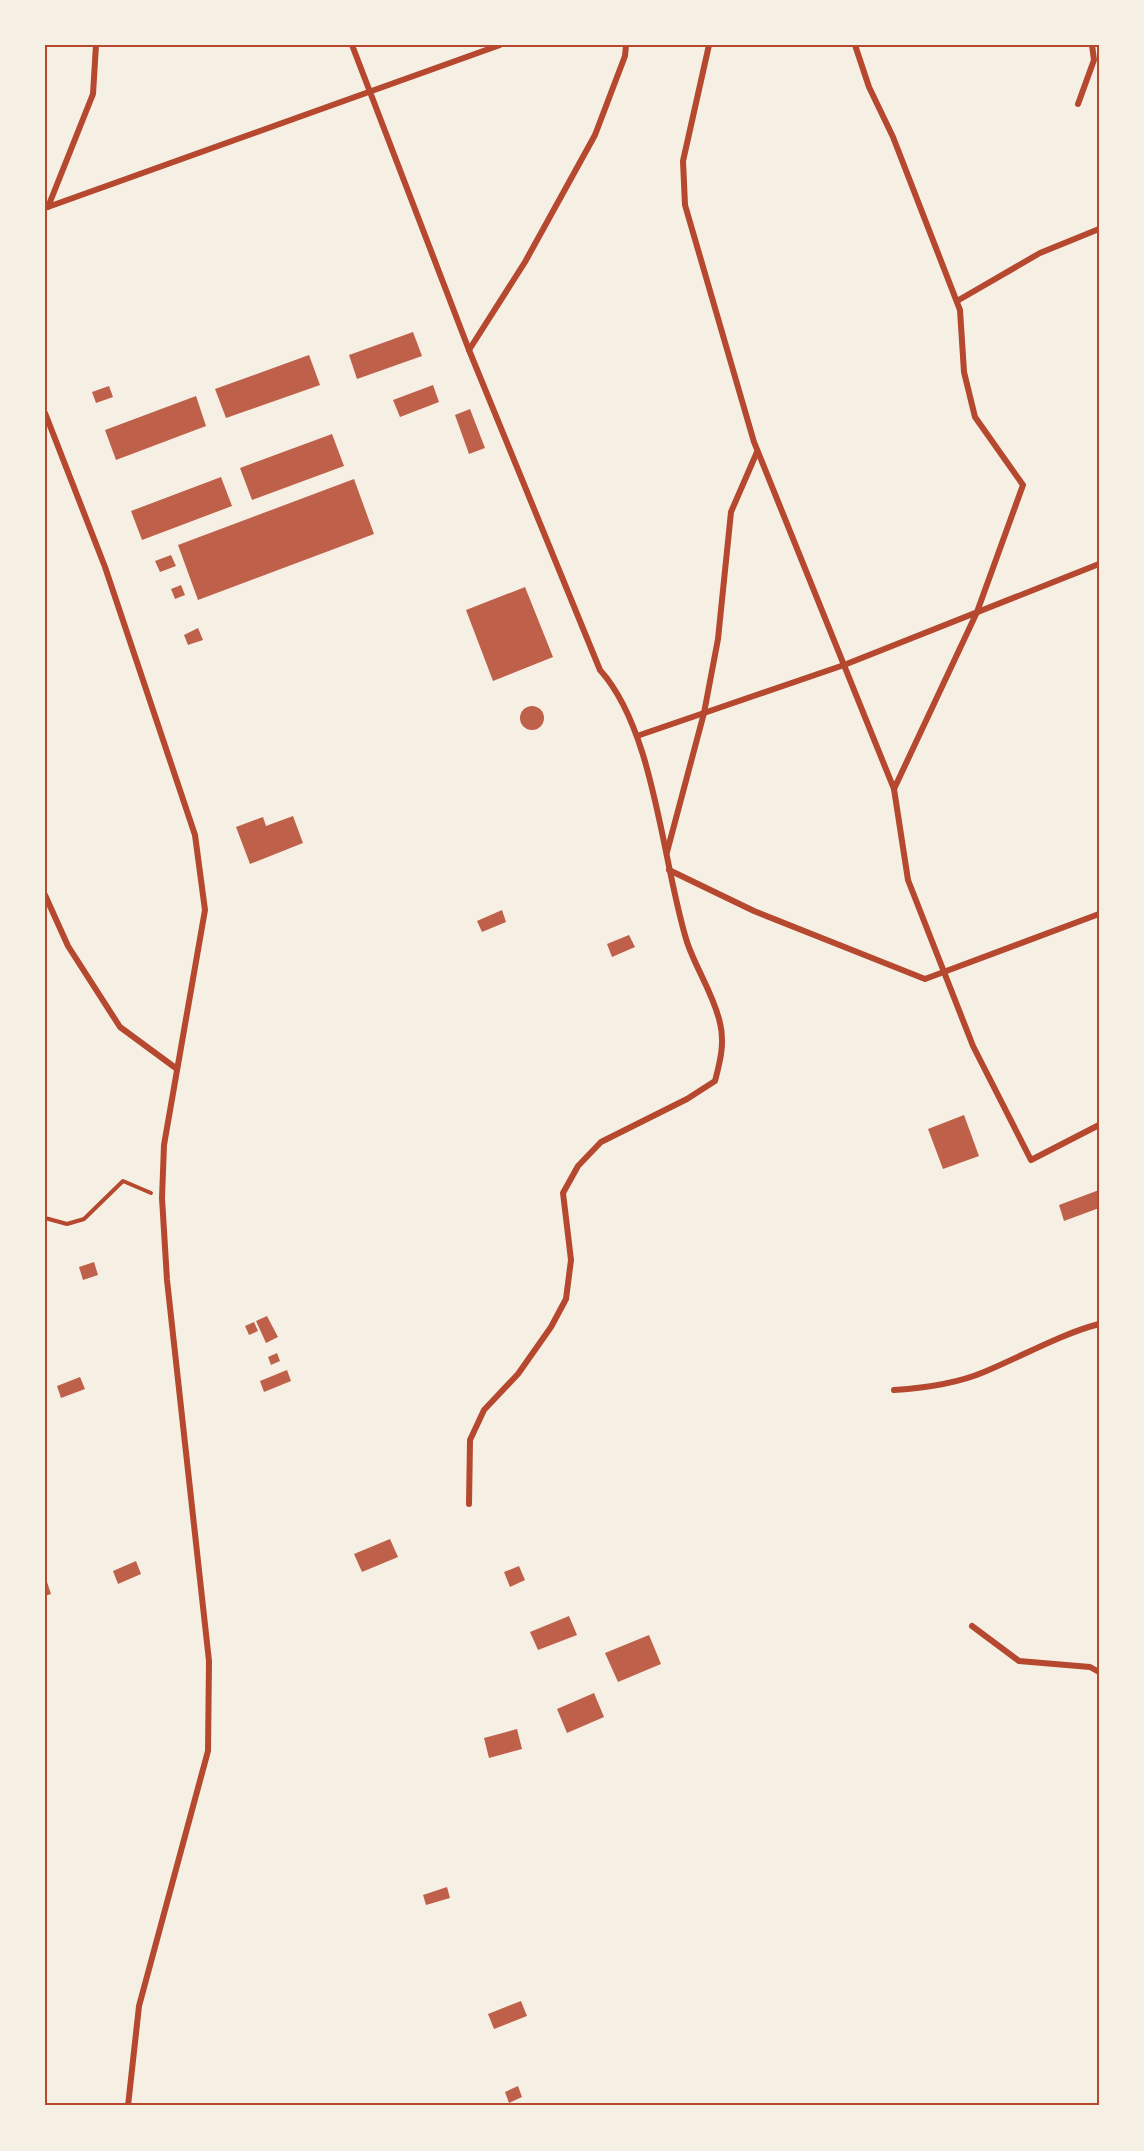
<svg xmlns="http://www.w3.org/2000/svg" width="1144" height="2151" font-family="'Varela Round',sans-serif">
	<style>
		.building { fill: #bf614a }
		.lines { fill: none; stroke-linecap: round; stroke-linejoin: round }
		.path { stroke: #b5482f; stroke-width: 4 }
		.minor { stroke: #b5482f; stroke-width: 6 }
		.neatline { fill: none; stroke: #b5482f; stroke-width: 2 }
	</style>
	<rect width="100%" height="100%" fill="#f6efe4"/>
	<!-- building -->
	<g class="building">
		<path d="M413 332 422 356 357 379 349 355Z"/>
		<path d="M309 355 320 385 226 418 215 389Z"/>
		<path d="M433 385 439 402 400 417 393 400Z"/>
		<path d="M109 386 113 397 96 403 92 392Z"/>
		<path d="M196 396 206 426 116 460 105 430Z"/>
		<path d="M470 409 485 448 469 454 455 415Z"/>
		<path d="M332 434 344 466 252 500 240 468Z"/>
		<path d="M221 477 232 506 142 540 131 511Z"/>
		<path d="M354 479 374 534 198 600 178 545Z"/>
		<path d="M171 555 176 566 160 572 155 561Z"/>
		<path d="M181 585 185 595 175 599 171 589Z"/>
		<path d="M525 587 553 657 493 681 466 610Z"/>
		<path d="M198 628 203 640 188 645 184 635Z"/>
		<circle cx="532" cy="718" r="12"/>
		<path d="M293 816 303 843 250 864 236 827 263 817 266 826Z"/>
		<path d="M502 910 506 922 482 932 477 921Z"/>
		<path d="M629 935 635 947 612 957 607 944Z"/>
		<path d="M964 1115 979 1156 943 1169 928 1129Z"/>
		<path d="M1099 1190V1208L1064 1221 1059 1205Z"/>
		<path d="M94 1262 98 1275 83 1280 79 1267Z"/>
		<path d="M267 1316 278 1337 266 1343 256 1321Z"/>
		<path d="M254 1322 258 1331 249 1335 245 1326Z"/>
		<path d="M277 1353 280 1361 271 1365 268 1357Z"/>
		<path d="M287 1370 291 1381 264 1392 260 1381Z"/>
		<path d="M80 1377 85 1389 61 1398 57 1386Z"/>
		<path d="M390 1539 398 1557 362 1572 354 1554Z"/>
		<path d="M136 1561 141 1574 118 1584 113 1571Z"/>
		<path d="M519 1566 525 1580 510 1587 504 1572Z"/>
		<path d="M47 1582 51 1594 45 1596V1583Z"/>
		<path d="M569 1616 577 1635 538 1650 530 1632Z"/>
		<path d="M649 1635 661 1664 618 1682 605 1653Z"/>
		<path d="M594 1693 604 1717 567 1733 557 1709Z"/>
		<path d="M517 1729 522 1749 489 1758 484 1738Z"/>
		<path d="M447 1887 450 1898 426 1905 423 1895Z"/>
		<path d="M521 2001 527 2016 494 2029 488 2014Z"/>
		<path d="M518 2086 522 2097 509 2103 505 2092Z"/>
	</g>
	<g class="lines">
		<!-- path -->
		<path class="path" d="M45 1218 67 1224 84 1219 123 1181 151 1193"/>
		<!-- minor -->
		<g class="minor">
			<path d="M352 45 469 350 600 670C655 731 662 862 687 942 696 969 714 995 720 1023 725 1043 720 1062 715 1081L687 1099 601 1142 578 1166 563 1193 571 1260 566 1299 551 1327 518 1374 484 1410 470 1440 469 1504"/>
			<path d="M709 45 683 161 685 205 754 442 894 789 977 612 1023 485 975 417 964 372 960 310 893 137 869 87 855 45"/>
			<path d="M1078 104 1094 60 1092 45"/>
			<path d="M48 207 93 94 96 45"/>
			<path d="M45 208 500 45"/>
			<path d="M957 301 1040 253 1099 229"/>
			<path d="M469 350 525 262 595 135 625 56 626 45"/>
			<path d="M45 413 105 567 195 835 205 910 164 1145 162 1198 167 1280 209 1661 208 1751 139 2006 128 2106"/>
			<path d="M637 736 844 665 1099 564"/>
			<path d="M894 789 908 880 973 1046 1031 1160 1099 1125"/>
			<path d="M667 852 704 713 718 639 731 512 757 452"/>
			<path d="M669 870 754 911 925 979 1099 914"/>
			<path d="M45 895 68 946 120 1027 177 1069"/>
			<path d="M894 1390C925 1388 956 1384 984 1372 1023 1356 1058 1335 1099 1324"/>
			<path d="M972 1626 1019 1661 1090 1667 1099 1672"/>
		</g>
	</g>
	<!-- border -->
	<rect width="1144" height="2151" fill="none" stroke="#f6efe4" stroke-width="93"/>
	<rect x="46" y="46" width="1052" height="2058" class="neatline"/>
</svg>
